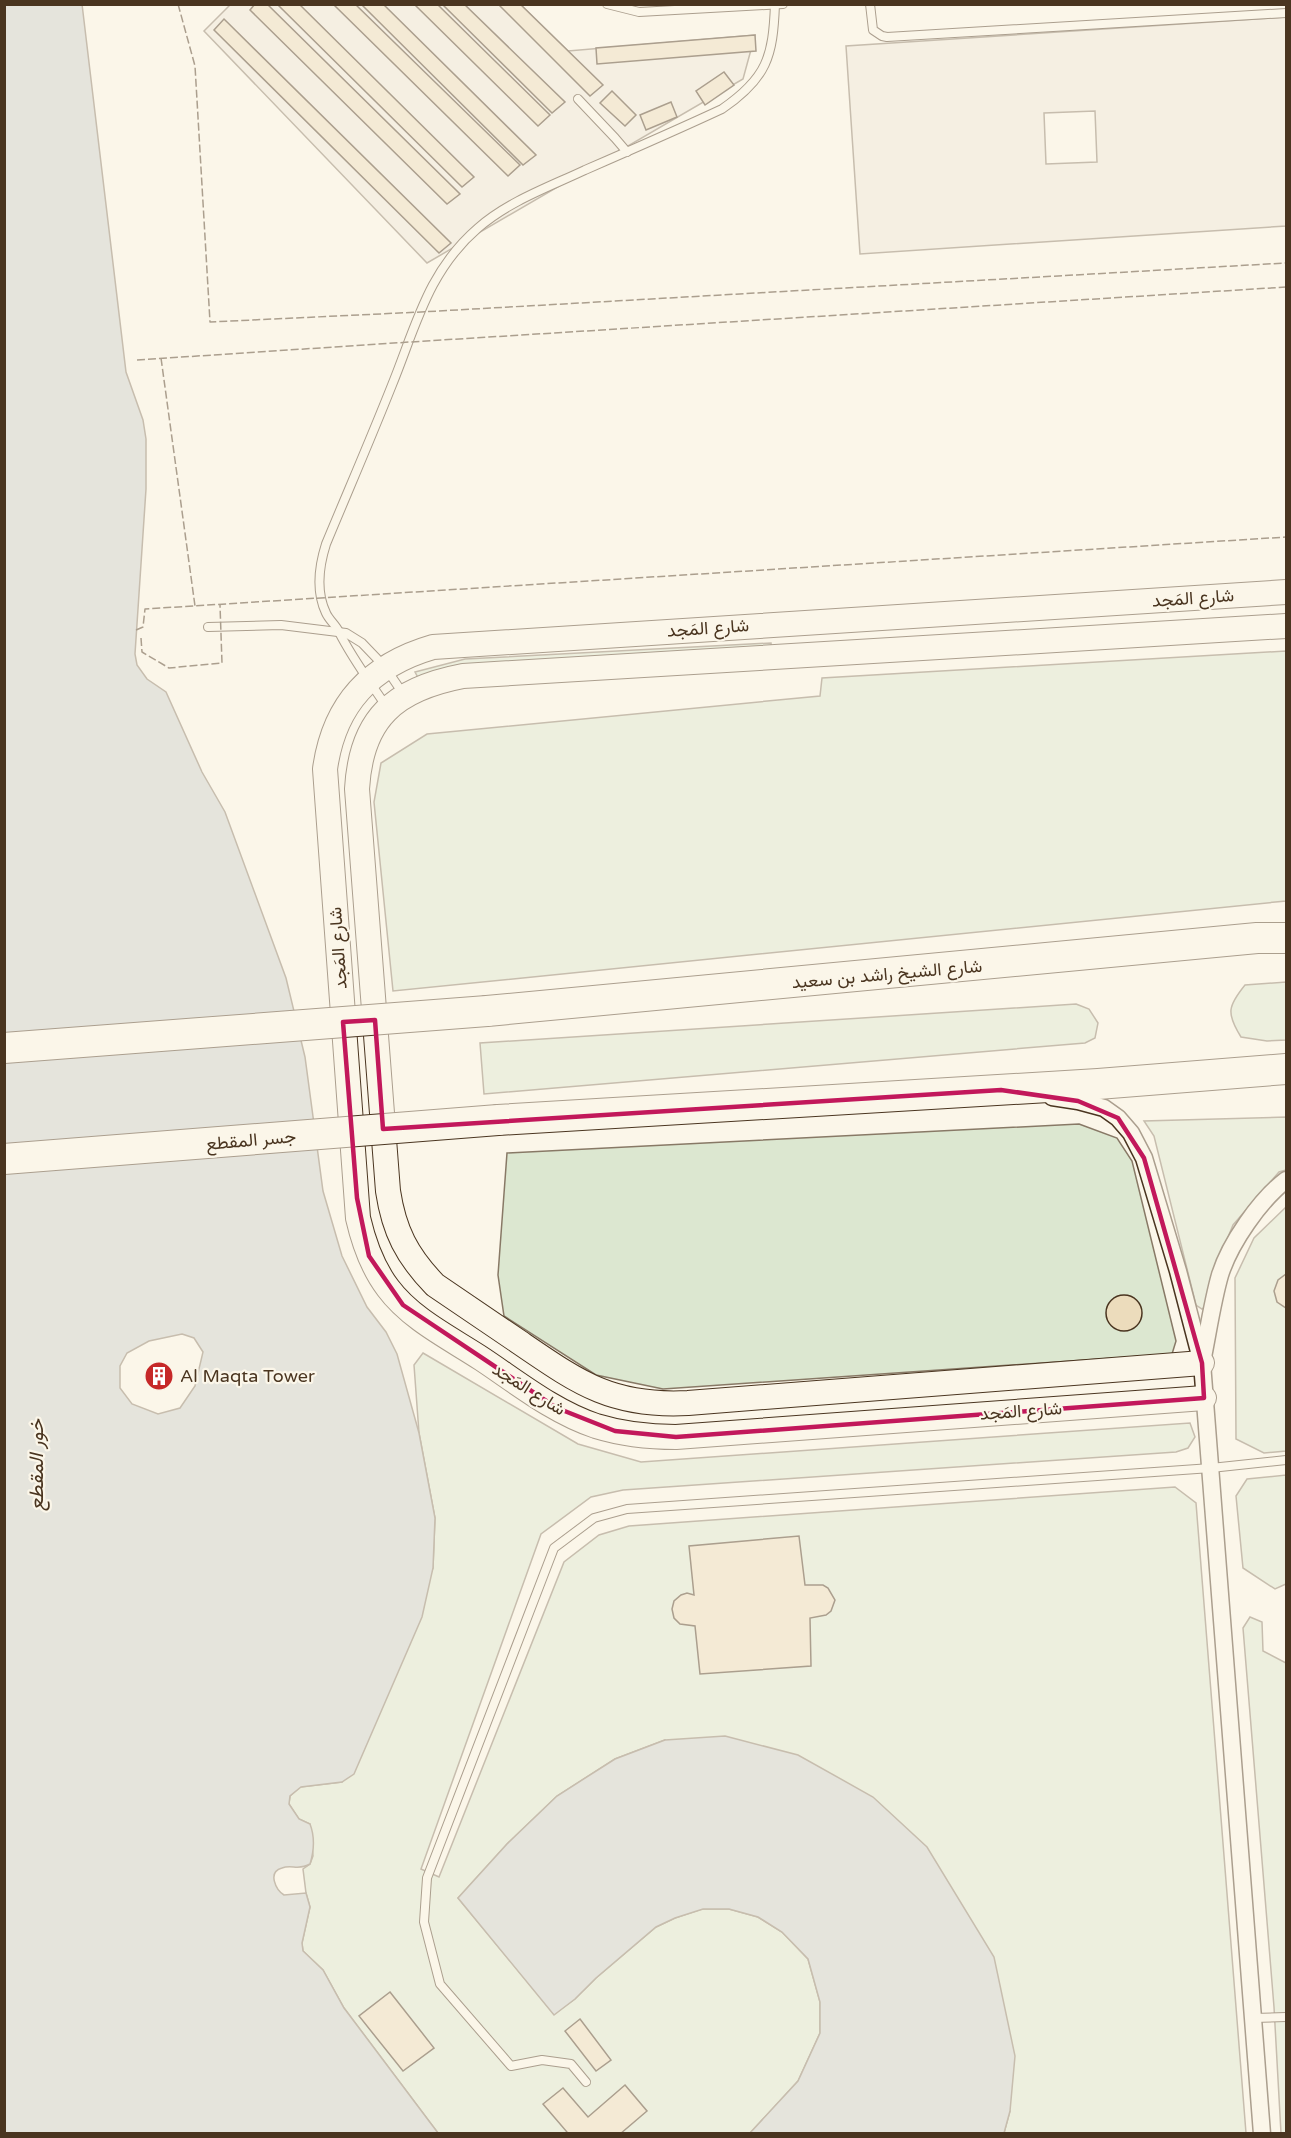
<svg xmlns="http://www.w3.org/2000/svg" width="1291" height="2138" font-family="'Varela Round',Vazirmatn,sans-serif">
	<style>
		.green { fill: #dce7d0; stroke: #887966; stroke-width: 1.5 }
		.parking { fill: #ede7d9; stroke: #887966; stroke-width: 1.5; fill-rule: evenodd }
		.water { fill: #c9cecd; stroke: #887966; stroke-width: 1.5; fill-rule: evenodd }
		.building { fill: #ecdcbc; stroke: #4a3520; stroke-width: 1.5 }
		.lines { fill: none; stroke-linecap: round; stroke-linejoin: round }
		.lane-casing { stroke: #4a3520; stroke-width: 10 }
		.street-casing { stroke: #4a3520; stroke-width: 19 }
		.secondary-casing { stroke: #4a3520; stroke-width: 26 }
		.highway-casing { stroke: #4a3520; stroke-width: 32 }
		.lane { stroke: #fbf6e9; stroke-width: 8 }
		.street { stroke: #fbf6e9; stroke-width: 16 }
		.secondary { stroke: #fbf6e9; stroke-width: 24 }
		.highway { stroke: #fbf6e9; stroke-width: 30 }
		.highway-bridge-casing { stroke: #4a3520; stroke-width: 32; stroke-linecap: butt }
		.highway-bridge { stroke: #fbf6e9; stroke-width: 30 }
		.fence { stroke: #4a3520; stroke-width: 1.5; stroke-dasharray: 8 3; stroke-linecap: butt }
		.marked { fill: none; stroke: #c2185b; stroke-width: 4.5; stroke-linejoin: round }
		.labels { text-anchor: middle; stroke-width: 4.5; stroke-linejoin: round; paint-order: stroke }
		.street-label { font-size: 18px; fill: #4a3520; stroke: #fbf6e9 }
		.poi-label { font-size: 18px; fill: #4a3520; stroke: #fbf6e9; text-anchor: start }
		.water-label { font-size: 20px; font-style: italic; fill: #4a3520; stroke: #fbf6e9 }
	</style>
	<rect width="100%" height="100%" fill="#fbf6e9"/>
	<!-- green -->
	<g class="green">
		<path d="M771 643 772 655 421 683 415 672 465 659Z"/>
		<path d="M1286 651V901L393 991 374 802 381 763 427 734 820 696 822 678Z"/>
		<path d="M1286 982V1040L1267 1041 1241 1037C1226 1013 1228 1006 1245 985Z"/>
		<path d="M1076 1004 1089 1009 1098 1023 1095 1038 1085 1043 484 1094 480 1043Z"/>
		<path d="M1286 1117V1170L1279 1172 1233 1225 1214 1272 1209 1305 1202 1309 1196 1305 1154 1136 1144 1121Z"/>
		<path d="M1079 1124 1117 1138 1132 1161 1176 1341 1172 1354 663 1389 596 1375 504 1316 498 1275 507 1153Z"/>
		<path d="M1286 1207V1451L1264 1453 1236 1439 1235 1278 1254 1238Z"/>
		<path d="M423 1353 578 1444 641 1462 1190 1423 1195 1437 1188 1448 1176 1452 623 1490 591 1497 541 1534 421 1869 439 1877 564 1562 599 1535 629 1526 1175 1487 1196 1503 1246 2133H1004L1010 2111 665 1740 615 1759 557 1796 507 1844 458 1898 554 2014 575 1999 596 1978 656 1927 675 1918 702 1909H729L758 1917 782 1932 808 1959 820 2002V2033L798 2081 750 2133H438L344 2008 323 1970 303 1951 302 1943 310 1907 306 1893 303 1869 310 1864 313 1856 310 1824 299 1819 289 1804 290 1796 300 1787 342 1782 433 1568 435 1518 419 1433 414 1365Z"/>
		<path d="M1286 1475V1584L1275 1589 1243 1568 1236 1496 1247 1479Z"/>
		<path d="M1250 1617 1262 1622 1263 1651 1286 1663V2133H1281L1274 2007 1243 1628Z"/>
	</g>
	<!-- parking -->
	<g class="parking">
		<path d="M520 4 568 51 755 35 743 79 427 263 204 31 230 5Z"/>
		<path d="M1286 17V226L860 254 846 46ZM1095 111 1097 162 1046 164 1044 113Z"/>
	</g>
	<!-- water -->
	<g class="water">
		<path d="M82 4 126 372 143 420 146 439V489L135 654 137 665 147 679 166 692 202 772 225 812 286 978 305 1057 323 1191 342 1256 367 1307 386 1332 397 1354 419 1433 435 1518 433 1568 422 1617 354 1774 342 1782 301 1787 290 1796 289 1804 299 1819 310 1824C315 1837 314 1851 310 1864 298 1871 292 1864 282 1868 267 1872 276 1890 284 1895L306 1893 310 1907 302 1943 303 1951 323 1970 344 2008 438 2133 5 2134 4 5ZM182 1334 194 1338 203 1352 195 1386 180 1408 158 1414 132 1404 120 1388V1366L127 1353 149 1341Z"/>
		<path d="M725 1736 798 1755 873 1797 927 1847 994 1957 1015 2056 1010 2111 1004 2133H750L798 2081 820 2033V2002L808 1959 782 1932 758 1917 729 1909H703L675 1918 656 1927 596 1978 575 1999 554 2015 458 1898 507 1844 557 1796 615 1759 665 1740Z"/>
	</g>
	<!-- building -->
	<g class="building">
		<path d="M255 4H267L460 194 447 204 250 10Z"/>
		<path d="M277 4H299L474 177 462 187Z"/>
		<path d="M333 4H355L520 165 508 176Z"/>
		<path d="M361 4H383L536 155 523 165Z"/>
		<path d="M414 4H437L550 115 538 126Z"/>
		<path d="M442 4H464L565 102 552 113Z"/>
		<path d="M498 4H520L603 85 590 96Z"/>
		<path d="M224 19 451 243 439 253 214 30Z"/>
		<path d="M755 35 756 51 597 64 596 48Z"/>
		<path d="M724 72 734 85 705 105 696 91Z"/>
		<path d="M612 91 636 115 625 126 600 103Z"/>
		<path d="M671 102 677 117 646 130 640 115Z"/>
		<path d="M1286 1274V1308L1277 1302 1274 1291 1278 1280Z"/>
		<circle cx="1124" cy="1313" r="18"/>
		<circle cx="159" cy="1375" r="12"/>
		<path d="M799 1536 805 1585H823L828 1588 835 1600 831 1611 826 1615 810 1618 811 1666 700 1674 695 1626 680 1624 674 1618 672 1609 674 1601 681 1595 687 1593 694 1595 689 1546Z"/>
		<path d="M390 1992 434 2048 403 2071 359 2016Z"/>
		<path d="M580 2019 611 2060 596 2071 565 2031Z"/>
		<path d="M625 2085 647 2111 620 2134H566L567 2132 543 2104 563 2088 588 2117Z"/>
	</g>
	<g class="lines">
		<!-- lane casing -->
		<g class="lane-casing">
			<g id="lane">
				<path d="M607 4 639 12 783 4"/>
				<path d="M870 4 873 30 882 36 887 37 1286 13"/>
				<path d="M578 99 615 138 627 152"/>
				<path d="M208 627 281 625 346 633 362 643 385 667 404 695"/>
				<path d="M386 706C370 682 352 658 339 632 336 625 329 620 326 613 316 592 319 566 326 544 348 491 371 438 392 385 416 326 428 271 478 228 509 201 549 187 585 170 631 150 677 130 722 109 767 78 773 57 775 4"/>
				<path d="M1253 2018 1286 2017"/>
				<path d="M586 2082 571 2064 542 2060 511 2066 440 1984 424 1922 427 1878 554 1548 594 1518 627 1509 1211 1468 1286 1460"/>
			</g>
		</g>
		<!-- street casing -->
		<g class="street-casing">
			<g id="street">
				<path d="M1052 1097 1078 1101 1104 1108 1118 1118 1131 1133 1144 1158 1178 1271 1202 1363 1262 2134"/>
				<path d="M1202 1362C1208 1333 1212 1303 1220 1275 1230 1243 1260 1200 1286 1180"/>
			</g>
		</g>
		<!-- secondary casing -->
		<g class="secondary-casing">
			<g id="secondary">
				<path d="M1202 1363 688 1403C612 1407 579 1383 519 1342 491 1323 463 1304 435 1285 407 1256 394 1231 388 1191L357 789C361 718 395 689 463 676L1286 626"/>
				<path d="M1204 1398 676 1437C649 1437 622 1434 596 1426 554 1412 518 1383 482 1359 450 1338 411 1319 388 1288 372 1267 364 1244 358 1218L325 769C334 704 371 665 433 647L1286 592"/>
			</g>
		</g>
		<!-- highway casing -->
		<g class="highway-casing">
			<g id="highway">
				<path d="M487 1011 1257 938H1286"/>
				<path d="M498 1120 1098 1084 1286 1069"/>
			</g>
		</g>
		<!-- lane -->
		<use href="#lane" class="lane"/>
		<!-- street -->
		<use href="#street" class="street"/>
		<!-- secondary -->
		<use href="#secondary" class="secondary"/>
		<!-- highway -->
		<use href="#highway" class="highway"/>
		<!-- highway-bridge casing -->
		<g class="highway-bridge-casing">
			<g id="highway-bridge">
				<path d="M4 1048 487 1011"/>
				<path d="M4 1159 498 1120"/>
			</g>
		</g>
		<!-- highway-bridge -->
		<use href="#highway-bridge" class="highway-bridge"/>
		<!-- fence -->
		<g class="fence">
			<path d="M178 4 195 66 210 322 421 312 1286 263"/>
			<path d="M161 358 195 606"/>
			<path d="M137 360 410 342 1286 287"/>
			<path d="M136 630 143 627 145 609 1286 537"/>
			<path d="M141 638 142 652 169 668 222 663 220 605"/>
		</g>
	</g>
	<!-- marked area -->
	<path d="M0 0H1291V2138H0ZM375 1020 383 1129 1001 1090 1078 1101 1118 1118 1144 1158 1202 1363 1204 1398 676 1437 615 1431 557 1408 403 1305 369 1256 357 1198 343 1022Z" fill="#fbf6e9" fill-opacity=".55" fill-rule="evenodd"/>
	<path class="marked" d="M375 1020 383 1129 1001 1090 1078 1101 1118 1118 1144 1158 1202 1363 1204 1398 676 1437 615 1431 557 1408 403 1305 369 1256 357 1198 343 1022Z"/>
	<!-- icons -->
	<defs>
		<g id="building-disc" transform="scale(1.5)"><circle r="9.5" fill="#c62828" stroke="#fbf6e9"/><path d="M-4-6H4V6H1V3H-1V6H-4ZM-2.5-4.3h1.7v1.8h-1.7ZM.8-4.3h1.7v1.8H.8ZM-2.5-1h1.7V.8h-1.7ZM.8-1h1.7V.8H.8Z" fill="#fff"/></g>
	</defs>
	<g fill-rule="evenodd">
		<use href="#building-disc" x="159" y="1376"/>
	</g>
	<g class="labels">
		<!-- street labels -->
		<g class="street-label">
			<text transform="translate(1193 598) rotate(-4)" y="6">شارع المَجد</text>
			<text transform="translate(708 628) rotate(-4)" y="6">شارع المَجد</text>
			<text transform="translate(338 948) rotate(-94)" y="6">شارع المَجد</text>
			<text transform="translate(887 974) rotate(-5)" y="6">شارع الشيخ راشد بن سعيد</text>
			<text transform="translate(251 1140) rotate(-5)" y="6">جسر المقطع</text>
			<text transform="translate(529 1389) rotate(32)" y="6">شارع المَجد</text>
			<text transform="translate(1021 1411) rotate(-4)" y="6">شارع المَجد</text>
		</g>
		<!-- poi labels -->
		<g class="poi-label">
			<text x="180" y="1382">Al Maqta Tower</text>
		</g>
		<!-- water labels -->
		<g class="water-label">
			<text transform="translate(36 1465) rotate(-90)" y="7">خور المقطع</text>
		</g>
	</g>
	<!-- border -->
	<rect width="1291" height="2138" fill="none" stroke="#4a3520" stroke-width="12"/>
</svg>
